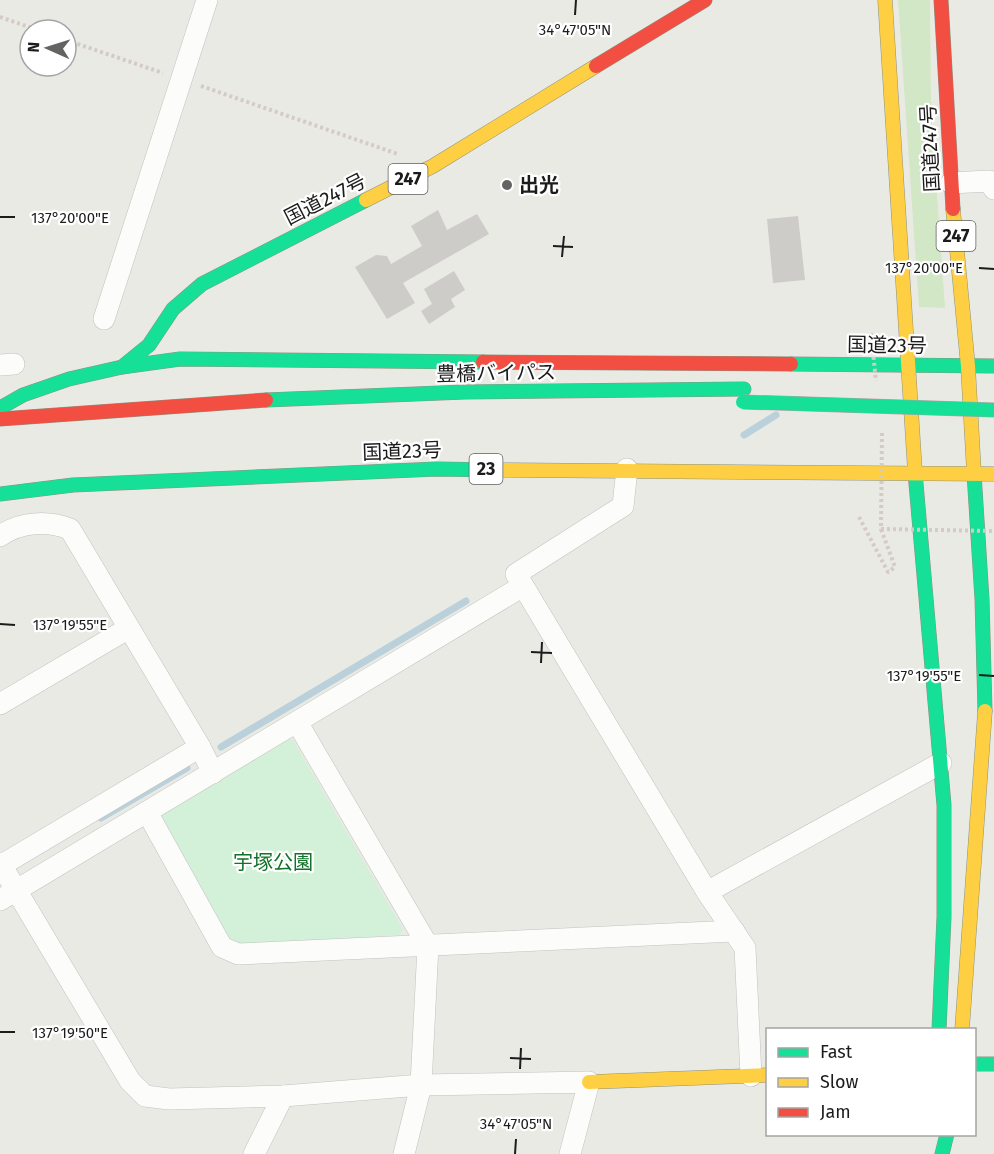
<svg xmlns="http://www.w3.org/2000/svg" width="994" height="1154" font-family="'Fira Sans','Noto Sans JP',sans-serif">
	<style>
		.grass { fill: #d2e7c5 }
		.park { fill: #d3f0d8 }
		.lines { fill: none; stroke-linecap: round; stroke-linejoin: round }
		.stream { stroke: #bad0db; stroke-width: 7 }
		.building { fill: #cdccc8 }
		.street-casing { stroke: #c1c1bf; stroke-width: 22 }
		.fast-casing { stroke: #8e937e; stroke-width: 15 }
		.slow-casing { stroke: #8e937e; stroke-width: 15 }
		.jam-casing { stroke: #8e937e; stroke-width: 15 }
		.path { stroke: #d4cac6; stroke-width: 4; stroke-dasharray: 3 3; stroke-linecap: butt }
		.street { stroke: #fcfcfb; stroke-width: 21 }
		.fast { stroke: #16e098; stroke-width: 14 }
		.slow { stroke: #ffcf43; stroke-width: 14 }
		.jam { stroke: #f24e42; stroke-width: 14 }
		.fast-bridge-casing { stroke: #bd9fa3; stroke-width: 15; stroke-linecap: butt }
		.path-bridge { stroke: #d4cac6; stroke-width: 4; stroke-dasharray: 3 3; stroke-linecap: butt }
		.fast-bridge { stroke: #16e098; stroke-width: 14 }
		.ticks { fill: none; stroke: #1c1c1c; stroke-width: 2 }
		.poi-dot { fill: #646462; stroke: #fff; stroke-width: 2 }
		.labels { text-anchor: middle; stroke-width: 4.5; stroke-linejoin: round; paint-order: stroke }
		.shield { fill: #fff; stroke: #606060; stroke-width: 1.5 }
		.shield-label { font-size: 18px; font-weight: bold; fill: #1c1c1c }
		.street-label { font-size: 20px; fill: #1c1c1c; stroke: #fff }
		.poi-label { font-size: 20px; font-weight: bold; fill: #1c1c1c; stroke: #fff; text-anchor: start }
		.park-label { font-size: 20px; fill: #137129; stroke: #fff }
		.ticks-label { font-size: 15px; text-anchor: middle; fill: #1c1c1c; stroke: #fff; stroke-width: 4.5; stroke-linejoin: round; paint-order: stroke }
	</style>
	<rect width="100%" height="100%" fill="#eaeae5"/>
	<!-- grass -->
	<path class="grass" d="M898 0H930L931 109 945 308 919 307Z"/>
	<!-- park -->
	<path class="park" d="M285 738 293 740 403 929 400 935 236 945 226 940 160 818 163 811Z"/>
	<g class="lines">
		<!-- stream -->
		<g class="stream">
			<path d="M744 435 776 415"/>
			<path d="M221 747 466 601"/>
			<path d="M101 818 187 768"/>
		</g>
	</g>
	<!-- building -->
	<g class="building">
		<path d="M438 210 447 230 477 214 489 234 403 283 415 303 387 319 355 267 376 255 387 256 391 264 422 246 411 226Z"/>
		<path d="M798 216 805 280 773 283 767 219Z"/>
		<path d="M454 271 465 290 451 299 455 307 429 324 421 311 432 304 424 289Z"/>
	</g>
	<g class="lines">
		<!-- street casing -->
		<g class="street-casing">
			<g id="street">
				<path d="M951 183 989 181 994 189"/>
				<path d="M104 319 207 0"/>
				<path d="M0 365 14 364"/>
				<path d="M627 469 623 506 516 574 707 892 745 948 751 1076"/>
				<path d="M0 536C20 522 47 520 70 529L200 747 213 773"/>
				<path d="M0 704 129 628"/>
				<path d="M297 722 428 946 421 1085 404 1154"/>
				<path d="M147 812 222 947 238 954 734 931"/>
				<path d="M0 863 130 1081 145 1096 169 1099 283 1096 421 1085 589 1082 570 1154"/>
				<path d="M0 866 200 747"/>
				<path d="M707 892 941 763"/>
				<path d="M0 900 523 586"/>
				<path d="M254 1154 283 1096"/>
			</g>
		</g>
		<!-- fast casing -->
		<g class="fast-casing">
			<g id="fast">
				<path d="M791 364 994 366"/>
				<path d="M122 367 180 359 483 362"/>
				<path d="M266 400 465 392 744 389"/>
				<path d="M0 408 23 395 69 379 122 367 149 345 173 309 202 284 366 200"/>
				<path d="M915 472 944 805V917L939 1030"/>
				<path d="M974 473 982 599 985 711"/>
				<path d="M0 494 73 485 437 469 496 470"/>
				<path d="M974 1064H994"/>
				<path d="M942 1154 947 1134"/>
			</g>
		</g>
		<!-- slow casing -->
		<g class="slow-casing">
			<g id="slow">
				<path d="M885 0 915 472"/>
				<path d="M366 200 433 166 596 66"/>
				<path d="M953 209 968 366 974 473"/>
				<path d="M496 470 994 474"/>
				<path d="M962 1030 985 711"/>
				<path d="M589 1082 768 1075"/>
			</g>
		</g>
		<!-- jam casing -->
		<g class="jam-casing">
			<g id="jam">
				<path d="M941 0 953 209"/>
				<path d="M596 66 705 0"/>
				<path d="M483 362 791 364"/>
				<path d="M0 419 266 400"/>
			</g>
		</g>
		<!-- path -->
		<g class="path">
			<path d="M0 17 38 30"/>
			<path d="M66 40 163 73"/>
			<path d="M201 86 398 154"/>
			<path d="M859 517 888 572 895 567 881 529"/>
		</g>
		<!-- street -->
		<use href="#street" class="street"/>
		<!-- fast -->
		<use href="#fast" class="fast"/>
		<!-- slow -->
		<use href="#slow" class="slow"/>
		<!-- jam -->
		<use href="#jam" class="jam"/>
		<!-- fast-bridge casing -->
		<g class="fast-bridge-casing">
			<path id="fast-bridge" d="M743 402 994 410"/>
		</g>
		<!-- path-bridge -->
		<g class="path-bridge">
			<path d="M871 333 876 381"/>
			<path d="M882 433 881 529 994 531"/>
		</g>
		<!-- fast-bridge -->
		<use href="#fast-bridge" class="fast-bridge"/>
	</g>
	<!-- ticks -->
	<path class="ticks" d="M575 15 576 0M0 217H15M553 246 573 247M562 257 564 236M979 268 994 269M0 624 15 625M531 652 552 653M541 663 542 642M979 675 994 676M0 1032H15M510 1058 531 1059M520 1069 521 1048M515 1154 516 1139"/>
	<!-- markers -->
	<circle class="poi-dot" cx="507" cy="185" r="6"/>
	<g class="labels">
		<!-- shield labels -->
		<g class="shield">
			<rect x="388.5" y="164" width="39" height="30" rx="4.5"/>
			<rect x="936.5" y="221" width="39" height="30" rx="4.5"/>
			<rect x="469.5" y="454" width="33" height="30" rx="4.5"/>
		</g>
		<g class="shield-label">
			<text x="408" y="185">247</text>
			<text x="956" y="242">247</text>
			<text x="486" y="475">23</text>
		</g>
		<!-- street labels -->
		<g class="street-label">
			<text transform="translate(930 148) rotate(-93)" y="7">国道247号</text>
			<text transform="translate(325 199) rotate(-27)" y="7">国道247号</text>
			<text transform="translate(887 345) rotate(1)" y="7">国道23号</text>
			<text transform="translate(496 373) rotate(-1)" y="7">豊橋バイパス</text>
			<text transform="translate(402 451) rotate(-2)" y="7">国道23号</text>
		</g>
		<!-- poi labels -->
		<g class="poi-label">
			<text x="519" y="192">出光</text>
		</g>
		<!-- park labels -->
		<g class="park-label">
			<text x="273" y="869">宇塚公園</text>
		</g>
	</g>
	<g class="ticks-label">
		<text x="575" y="35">34°47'05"N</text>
		<text x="70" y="223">137°20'00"E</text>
		<text x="924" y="273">137°20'00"E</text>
		<text x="70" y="630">137°19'55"E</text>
		<text x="924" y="681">137°19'55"E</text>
		<text x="70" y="1038">137°19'50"E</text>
		<text x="516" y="1129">34°47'05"N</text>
	</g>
	<!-- legend -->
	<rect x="766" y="1028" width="210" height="108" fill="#ffffff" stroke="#a4a4a4" stroke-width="1.5"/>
	<rect x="778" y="1048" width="30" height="9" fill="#16e098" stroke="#a4a4a4" stroke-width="1.5"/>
	<text x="820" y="1058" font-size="18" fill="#1c1c1c">Fast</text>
	<rect x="778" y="1078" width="30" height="9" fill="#ffcf43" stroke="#a4a4a4" stroke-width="1.5"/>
	<text x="820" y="1088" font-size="18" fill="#1c1c1c">Slow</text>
	<rect x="778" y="1108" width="30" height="9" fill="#f24e42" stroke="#a4a4a4" stroke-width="1.5"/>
	<text x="820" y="1118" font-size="18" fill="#1c1c1c">Jam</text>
	<!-- north arrow -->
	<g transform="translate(48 48) rotate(273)"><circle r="28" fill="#ffffff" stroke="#a4a4a4" stroke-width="1.5"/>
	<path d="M0-4.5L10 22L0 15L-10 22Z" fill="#646462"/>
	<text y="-9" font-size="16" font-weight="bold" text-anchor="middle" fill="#1c1c1c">N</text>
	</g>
</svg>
